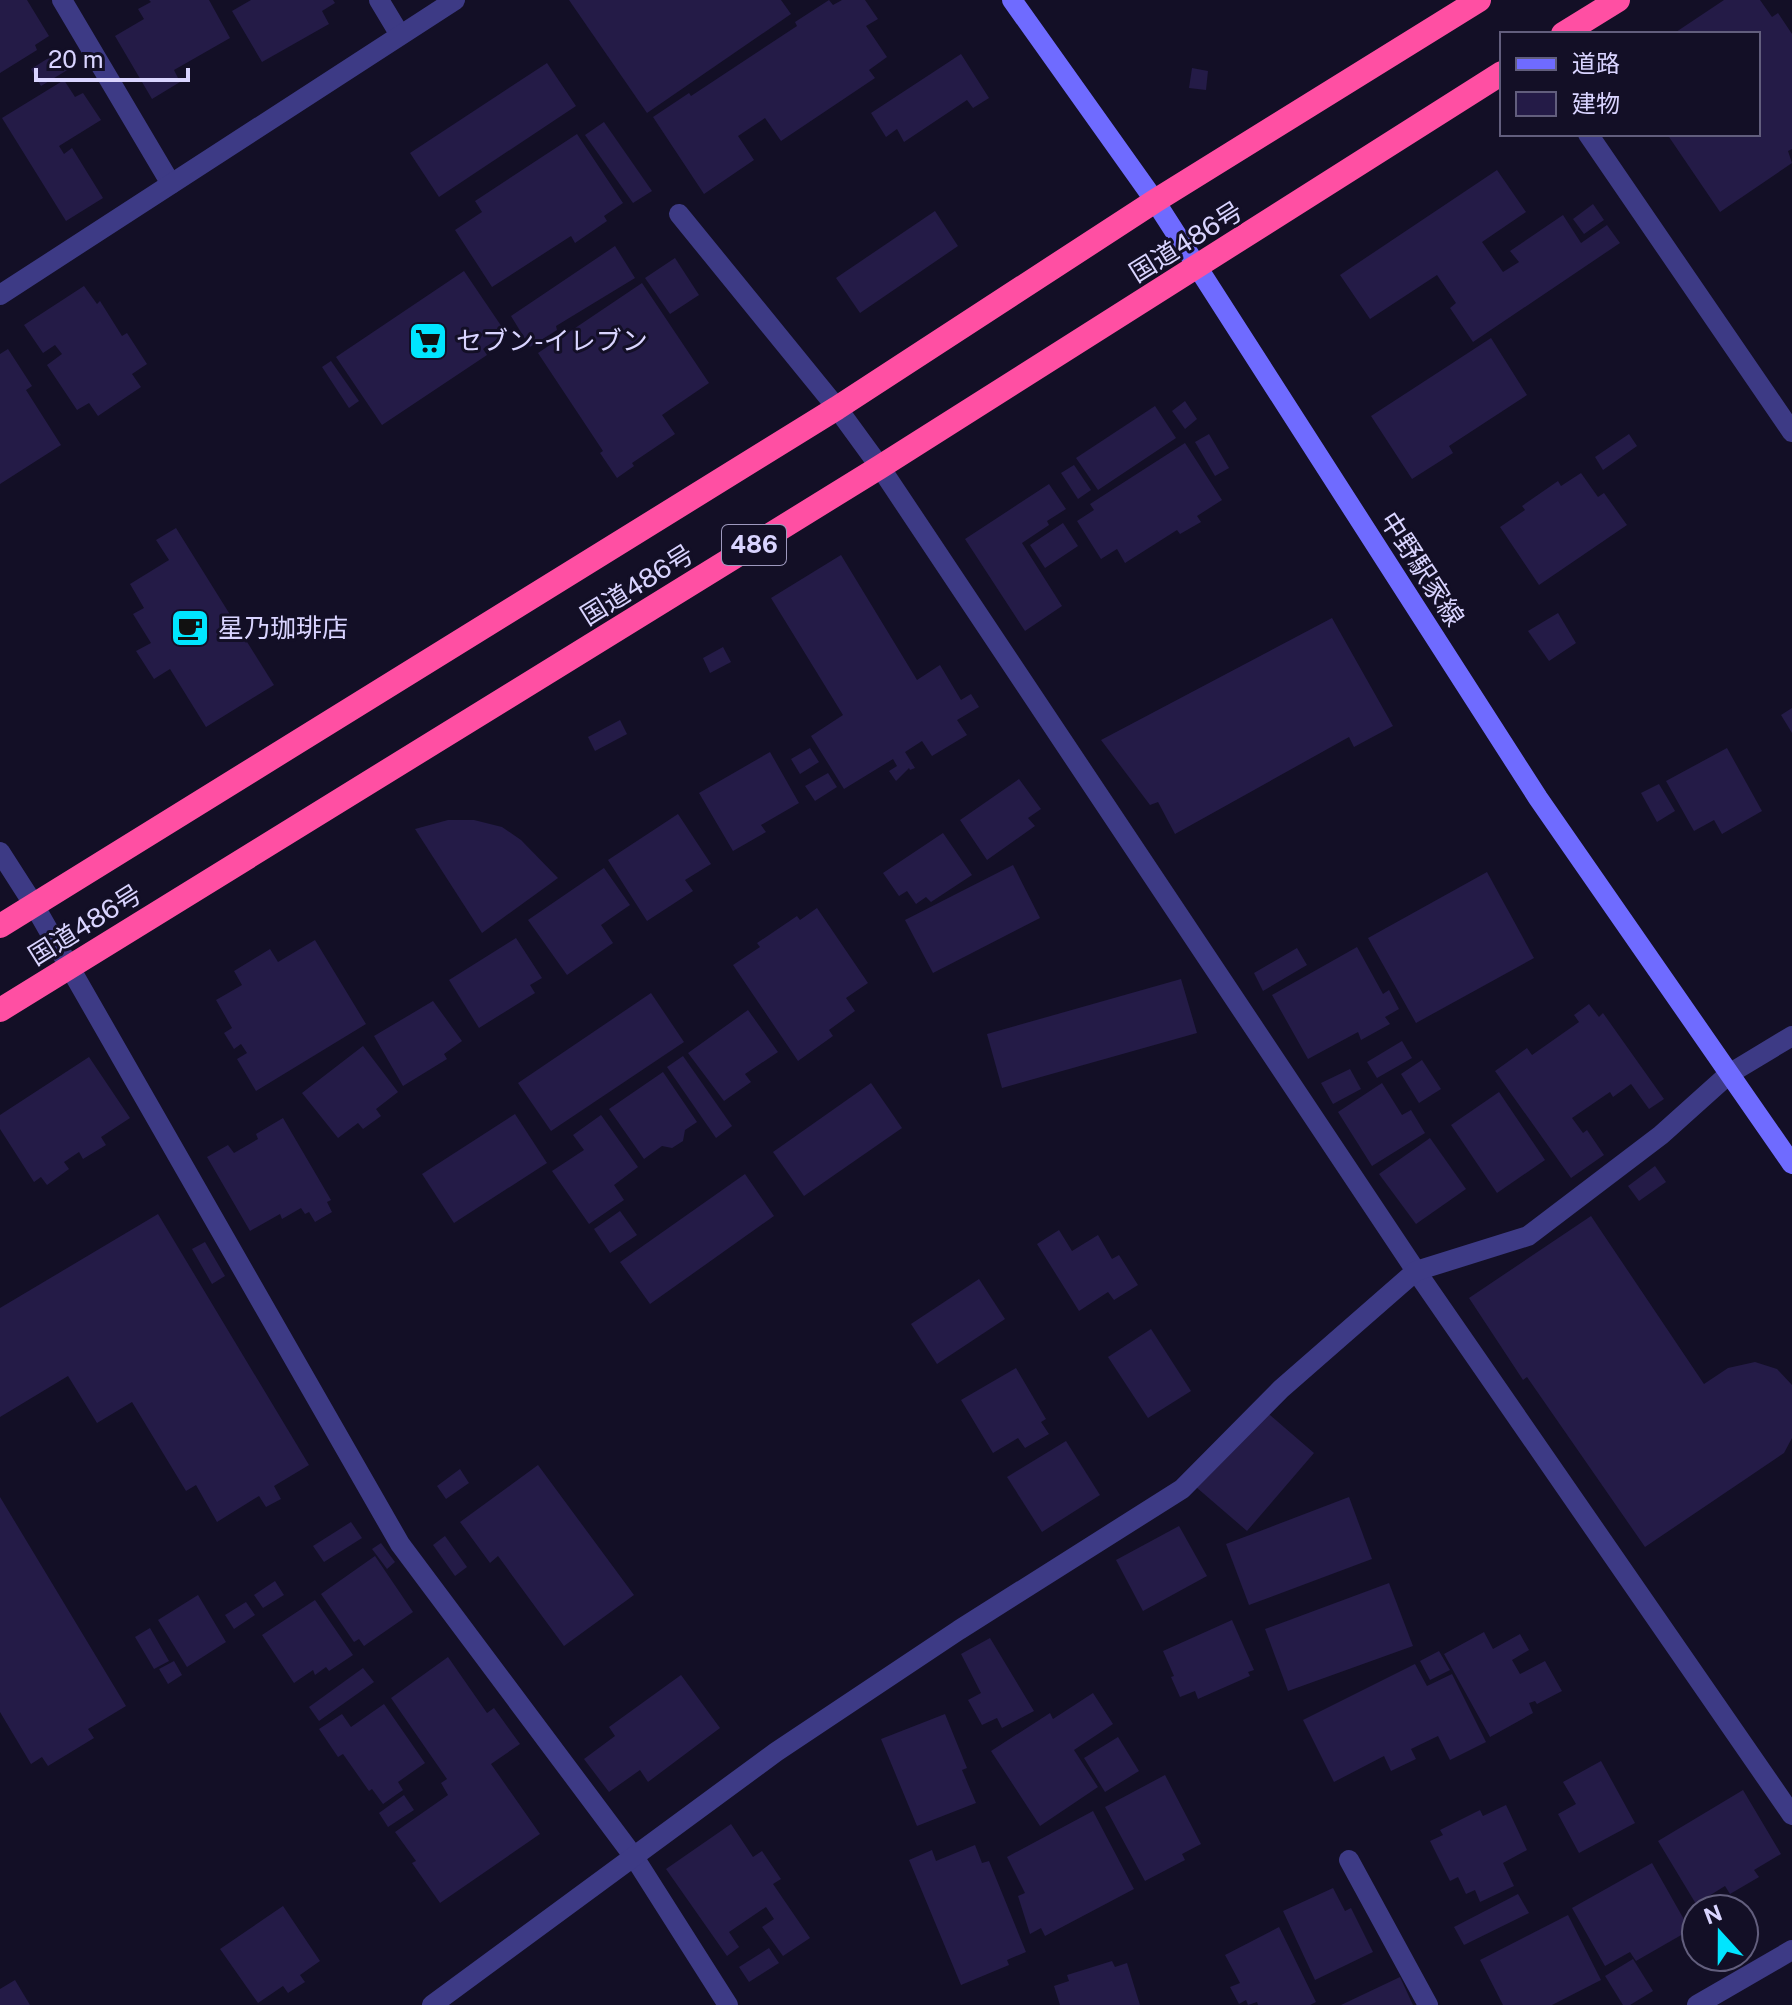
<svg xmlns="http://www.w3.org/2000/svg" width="1792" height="2005" font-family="'Public Sans','Noto Sans JP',sans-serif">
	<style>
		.building { fill: #241b47 }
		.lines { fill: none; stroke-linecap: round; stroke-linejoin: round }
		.street { stroke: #3d3a85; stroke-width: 20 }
		.secondary { stroke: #6f6bff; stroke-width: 20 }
		.highway { stroke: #ff4fa3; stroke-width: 24 }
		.labels { text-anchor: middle; stroke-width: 6; stroke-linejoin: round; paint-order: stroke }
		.shield { fill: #130f26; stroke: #9e99be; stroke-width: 2 }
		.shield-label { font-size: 24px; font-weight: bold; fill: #d9d4ff }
		.street-label { font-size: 26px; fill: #d9d4ff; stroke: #130f26 }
		.poi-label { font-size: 26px; fill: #d9d4ff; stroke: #130f26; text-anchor: start }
	</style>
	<rect width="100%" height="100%" fill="#130f26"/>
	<!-- building -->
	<g class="building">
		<path d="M0 0H27L49 36 35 45 37 50 0 73Z"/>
		<path d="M149 0H209L230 38 174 70 180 82 152 99 115 36 144 19 138 9 151 2Z"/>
		<path d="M251 0H333L335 3 322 11 329 24 262 62 232 11Z"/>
		<path d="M569 0H781L791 14 647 113Z"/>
		<path d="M829 0 833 5 842 0H865L878 19 866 26 887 57 869 70 875 78 781 141 765 118 738 136 754 160 704 194 653 117 689 93 691 96 797 26 795 22Z"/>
		<path d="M1724 0H1760L1772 17 1778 13 1792 34V149L1788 151 1792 163 1720 212 1667 134H1758V34H1673Z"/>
		<path d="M58 52 69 69 41 86 31 69Z"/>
		<path d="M961 54 989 98 973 108 967 100 904 142 897 129 886 137 871 113Z"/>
		<path d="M547 63 576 106 439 197 410 153Z"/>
		<path d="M1192 68 1208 71 1206 90 1189 88Z"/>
		<path d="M64 80 75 97 83 93 101 120 59 146 64 154 72 148 103 198 66 221 2 118Z"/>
		<path d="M604 122 652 191 633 203 585 135Z"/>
		<path d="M577 134 623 203 604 216 607 221 575 243 571 236 492 287 455 230 482 212 475 201Z"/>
		<path d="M1497 170 1526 212 1482 242 1503 272 1519 262 1510 251 1563 215 1581 243 1607 225 1620 243 1473 342 1450 308 1456 303 1437 275 1370 319 1340 275Z"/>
		<path d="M1593 204 1604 220 1584 234 1573 219Z"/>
		<path d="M935 211 958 246 860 313 836 278Z"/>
		<path d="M615 246 635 278 556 326 557 330 530 347 511 316Z"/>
		<path d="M675 258 699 295 670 314 645 278Z"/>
		<path d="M464 271 506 333 483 349 487 355 382 425 336 357Z"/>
		<path d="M642 283 709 383 662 415 675 434 632 463 634 466 617 478 600 453 603 451 538 353Z"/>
		<path d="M84 286 97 304 100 301 122 336 127 333 147 364 132 374 141 387 98 416 89 403 77 410 47 365 62 354 55 345 43 353 24 325Z"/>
		<path d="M1491 338 1527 395 1449 446 1453 453 1412 479 1371 416Z"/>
		<path d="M8 349 32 386 26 390 61 445 0 484V354Z"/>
		<path d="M331 361 359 401 349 408 322 367Z"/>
		<path d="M1185 401 1197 419 1185 429 1172 411Z"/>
		<path d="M1155 406 1176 438 1098 490 1076 458Z"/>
		<path d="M1209 434 1229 468 1215 476 1195 442Z"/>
		<path d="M1629 434 1637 446 1603 470 1595 457Z"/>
		<path d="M1185 443 1222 500 1197 516 1201 522 1180 534 1177 530 1125 563 1117 549 1101 559 1077 521 1094 510 1090 504Z"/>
		<path d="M1074 465 1091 490 1078 499 1061 473Z"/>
		<path d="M1581 473 1598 497 1604 493 1627 525 1539 585 1500 527 1525 510 1522 506 1558 481 1561 486Z"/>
		<path d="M1049 484 1066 509 1047 521 1049 525 1022 543 1062 606 1025 631 965 539Z"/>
		<path d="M1063 523 1078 546 1045 568 1030 545Z"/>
		<path d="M176 528 274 685 206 727 170 669 154 679 136 651 151 643 133 614 144 608 130 584 169 560 156 540Z"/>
		<path d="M841 555 917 680 940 665 961 700 971 694 979 707 957 720 967 735 932 756 922 741 905 752 915 768 910 770 909 768 896 781 889 771 897 766 893 759 844 789 811 736 843 715 771 598Z"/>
		<path d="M1558 613 1576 643 1549 661 1528 631Z"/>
		<path d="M1332 618 1393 726 1354 747 1349 737 1175 834 1158 802 1150 805 1101 740Z"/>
		<path d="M723 647 731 662 710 673 703 658Z"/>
		<path d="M1792 708V733L1781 715Z"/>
		<path d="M620 720 627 734 595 751 588 737Z"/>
		<path d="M810 748 819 762 800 774 791 759Z"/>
		<path d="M1727 748 1762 811 1722 834 1714 820 1694 831 1666 781Z"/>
		<path d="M770 752 799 803 761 825 766 832 733 851 699 793Z"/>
		<path d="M828 773 837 787 815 801 805 786Z"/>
		<path d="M1019 779 1041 809 1028 818 1035 826 987 860 960 820Z"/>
		<path d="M1659 784 1675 811 1657 822 1641 793Z"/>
		<path d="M678 814 711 864 685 880 693 891 647 921 608 860Z"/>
		<path d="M448 820H474L502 827 521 840 558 878 482 933 415 829Z"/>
		<path d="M943 833 972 875 931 902 926 897 916 904 907 891 899 896 883 873Z"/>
		<path d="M1013 865 1040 918 933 973 905 920Z"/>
		<path d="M604 868 630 905 601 925 613 943 567 975 528 920Z"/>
		<path d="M1487 872 1534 958 1416 1023 1368 938Z"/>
		<path d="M817 908 868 983 846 998 855 1011 829 1030 833 1036 798 1061 733 965 760 947 757 943 797 916 800 920Z"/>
		<path d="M516 938 542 978 530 985 535 993 479 1028 449 980Z"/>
		<path d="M315 940 366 1024 256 1091 237 1059 247 1053 241 1044 234 1049 224 1033 232 1028 216 1000 242 985 234 971 270 949 278 962Z"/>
		<path d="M1357 947 1383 994 1389 990 1399 1009 1385 1017 1390 1024 1361 1040 1358 1032 1308 1059 1272 995Z"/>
		<path d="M1297 948 1307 965 1263 991 1254 973Z"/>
		<path d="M1181 979 1197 1033 1002 1088 987 1034Z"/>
		<path d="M651 993 684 1042 551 1131 518 1083Z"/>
		<path d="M433 1001 462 1041 444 1054 447 1059 403 1086 374 1036Z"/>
		<path d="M1589 1004 1599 1017 1603 1013 1664 1099 1649 1109 1631 1084 1613 1097 1610 1092 1572 1118 1583 1133 1587 1130 1604 1155 1571 1178 1495 1071 1527 1048 1532 1055 1579 1022 1574 1015Z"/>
		<path d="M748 1010 778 1052 745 1074 751 1082 724 1101 688 1053Z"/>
		<path d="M1402 1041 1412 1058 1377 1078 1367 1062Z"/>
		<path d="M363 1046 398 1092 376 1109 381 1116 363 1129 358 1123 338 1138 302 1093Z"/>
		<path d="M683 1056 732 1126 716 1138 667 1067Z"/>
		<path d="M89 1057 130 1118 101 1137 106 1145 83 1159 79 1152 64 1162 69 1169 47 1185 41 1177 34 1182 0 1129V1115Z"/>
		<path d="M1422 1060 1441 1089 1419 1103 1401 1074Z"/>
		<path d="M1350 1069 1361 1089 1333 1104 1321 1083Z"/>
		<path d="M663 1072 697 1122 685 1130 683 1141 672 1148 662 1146 644 1159 609 1109Z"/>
		<path d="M871 1083 902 1128 804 1196 773 1152Z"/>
		<path d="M1382 1083 1402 1115 1411 1110 1425 1133 1372 1166 1338 1112Z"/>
		<path d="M1499 1092 1545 1160 1497 1193 1451 1125Z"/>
		<path d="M515 1114 547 1163 454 1223 422 1174Z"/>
		<path d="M601 1115 638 1167 614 1185 624 1200 589 1224 552 1171 584 1150 573 1135Z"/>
		<path d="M283 1118 331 1200 327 1202 332 1212 315 1222 309 1212 305 1214 301 1208 282 1219 280 1214 250 1231 207 1157 228 1145 234 1153 258 1139 256 1134Z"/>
		<path d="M1430 1138 1466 1189 1416 1224 1379 1174Z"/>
		<path d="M1655 1166 1666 1182 1639 1201 1628 1186Z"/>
		<path d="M745 1174 774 1216 650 1304 620 1262Z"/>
		<path d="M620 1211 637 1235 610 1253 594 1229Z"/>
		<path d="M158 1214 309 1465 274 1486 281 1499 266 1507 259 1496 217 1522 196 1485 186 1491 132 1402 97 1423 68 1376 0 1417V1308Z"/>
		<path d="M1591 1216 1704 1384 1728 1368 1755 1362 1777 1369 1792 1385V1438L1784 1453 1645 1547 1527 1377 1523 1380 1469 1298Z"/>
		<path d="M1059 1230 1072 1251 1098 1235 1112 1259 1119 1255 1138 1285 1114 1300 1108 1292 1079 1311 1037 1244Z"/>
		<path d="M205 1242 225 1276 212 1284 192 1249Z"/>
		<path d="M979 1279 1005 1319 937 1364 911 1324Z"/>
		<path d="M1151 1329 1191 1391 1148 1418 1108 1357Z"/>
		<path d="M1016 1368 1046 1419 1041 1422 1049 1434 1025 1448 1018 1438 993 1453 961 1400Z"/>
		<path d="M1263 1409 1314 1453 1247 1531 1196 1487Z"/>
		<path d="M1066 1441 1100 1495 1042 1532 1007 1477Z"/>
		<path d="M538 1465 634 1595 564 1646 498 1556 490 1563 460 1522Z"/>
		<path d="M460 1469 469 1483 446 1499 437 1486Z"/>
		<path d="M0 1497 126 1706 88 1729 94 1738 48 1766 42 1757 31 1764 0 1712Z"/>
		<path d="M1349 1497 1372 1559 1249 1605 1226 1544Z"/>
		<path d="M351 1522 362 1538 324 1562 313 1546Z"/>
		<path d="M1179 1526 1207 1576 1143 1611 1116 1560Z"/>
		<path d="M445 1536 467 1567 455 1576 433 1545Z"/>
		<path d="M381 1543 395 1562 387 1569 372 1549Z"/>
		<path d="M375 1556 413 1612 364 1646 359 1639 354 1642 321 1594Z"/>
		<path d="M275 1581 284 1595 263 1608 254 1595Z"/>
		<path d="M1389 1583 1413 1646 1288 1691 1265 1629Z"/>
		<path d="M198 1595 226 1642 187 1667 158 1620Z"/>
		<path d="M315 1600 353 1655 329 1671 326 1667 315 1675 313 1670 294 1683 262 1635Z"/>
		<path d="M246 1602 255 1615 234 1629 225 1615Z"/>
		<path d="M1232 1620 1254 1670 1248 1672 1250 1676 1198 1699 1195 1691 1180 1697 1171 1677 1174 1676 1163 1651Z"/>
		<path d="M150 1628 169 1661 154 1669 135 1637Z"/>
		<path d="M1484 1632 1493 1649 1520 1634 1529 1650 1512 1660 1520 1674 1545 1661 1562 1691 1537 1704 1535 1701 1529 1703 1533 1713 1490 1737 1444 1654Z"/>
		<path d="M990 1638 1034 1711 1002 1728 997 1718 982 1725 968 1700 981 1693 961 1654Z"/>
		<path d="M1439 1651 1450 1670 1430 1680 1420 1661Z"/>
		<path d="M448 1657 487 1713 494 1708 520 1744 491 1764 540 1834 440 1903 412 1863 416 1861 395 1832 448 1795 441 1783 447 1779 391 1698Z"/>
		<path d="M174 1661 182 1675 168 1684 159 1669Z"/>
		<path d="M1415 1664 1427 1686 1452 1674 1486 1742 1450 1760 1438 1736 1411 1749 1416 1759 1391 1771 1384 1756 1334 1782 1303 1720Z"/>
		<path d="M363 1668 374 1682 319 1721 309 1707Z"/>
		<path d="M681 1675 720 1728 648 1782 640 1770 609 1792 584 1759 615 1736 609 1727Z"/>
		<path d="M1093 1693 1113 1724 1074 1750 1098 1787 1040 1826 991 1751 1050 1713 1053 1719Z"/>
		<path d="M384 1704 425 1763 398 1782 403 1790 383 1804 372 1789 369 1791 343 1754 338 1757 319 1729 342 1714 351 1727Z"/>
		<path d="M945 1714 967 1768 962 1770 976 1803 917 1826 881 1739Z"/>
		<path d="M1118 1737 1139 1771 1105 1792 1084 1758Z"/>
		<path d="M1601 1761 1635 1823 1579 1853 1558 1814 1576 1804 1563 1782Z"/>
		<path d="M1165 1775 1201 1844 1182 1854 1185 1860 1145 1881 1105 1807Z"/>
		<path d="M1743 1790 1781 1854 1754 1870 1759 1877 1730 1894 1725 1886 1696 1904 1658 1841Z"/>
		<path d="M404 1795 414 1810 388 1827 379 1813Z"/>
		<path d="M1506 1805 1527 1850 1503 1863 1514 1886 1480 1902 1475 1890 1466 1894 1458 1877 1450 1881 1430 1841 1443 1835 1440 1830 1480 1810 1483 1816Z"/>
		<path d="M1093 1811 1134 1889 1045 1936 1041 1928 1030 1934 1018 1896 1025 1893 1007 1857Z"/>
		<path d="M731 1824 753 1857 762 1851 781 1879 773 1884 810 1938 783 1956 762 1927 774 1919 766 1907 729 1932 739 1947 727 1956 666 1869Z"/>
		<path d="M975 1845 982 1863 989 1861 1026 1952 1007 1960 1009 1965 961 1985 909 1860 932 1850 936 1861Z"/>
		<path d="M1652 1863 1690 1930 1636 1961 1630 1952 1605 1966 1572 1908Z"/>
		<path d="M1333 1888 1345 1911 1351 1908 1373 1952 1315 1980 1283 1911Z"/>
		<path d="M1518 1894 1529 1913 1464 1945 1454 1927Z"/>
		<path d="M283 1906 320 1961 300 1975 305 1982 288 1993 283 1986 258 2003 220 1949Z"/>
		<path d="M1568 1915 1601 1980 1552 2005H1503L1480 1960Z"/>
		<path d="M1279 1927 1316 2002 1310 2005H1258L1257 2002 1248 2005 1246 2000 1239 2004 1230 1987 1240 1983 1225 1955Z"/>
		<path d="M769 1948 779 1963 749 1982 739 1967Z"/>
		<path d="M1633 1959 1653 1991 1630 2005H1623L1605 1976Z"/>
		<path d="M1112 1961 1115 1967 1127 1963 1140 2005H1060L1054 1986 1069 1981 1067 1975Z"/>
		<path d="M1400 1977 1413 2005H1341Z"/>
		<path d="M15 1980 30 2005H0V1989Z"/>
	</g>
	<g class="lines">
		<!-- street -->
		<g class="street">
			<path d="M62 0 171 184"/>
			<path d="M379 0 400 35"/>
			<path d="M1588 134 1792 432"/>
			<path d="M679 214 837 408 880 467 1416 1271 1792 1815"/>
			<path d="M0 295 455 0"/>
			<path d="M0 852 34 905 400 1544 634 1857 728 2005"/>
			<path d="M1349 1860 1428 2005"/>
			<path d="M432 2005 776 1752 959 1630 1182 1489 1281 1389 1416 1271 1528 1236 1661 1135 1729 1074 1792 1036"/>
			<path d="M1697 2005 1792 1950"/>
		</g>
		<!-- secondary -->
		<path class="secondary" d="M1012 0 1155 201 1538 798 1792 1164"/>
		<!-- highway -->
		<g class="highway">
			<path d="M1563 34 1618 0"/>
			<path d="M0 926 837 408 1155 201 1479 0"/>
			<path d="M0 1010 880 467 1502 73"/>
		</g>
	</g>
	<!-- icons -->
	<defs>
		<g id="supermarket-square" transform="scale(2)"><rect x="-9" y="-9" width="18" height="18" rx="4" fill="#00e5ff" stroke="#130f26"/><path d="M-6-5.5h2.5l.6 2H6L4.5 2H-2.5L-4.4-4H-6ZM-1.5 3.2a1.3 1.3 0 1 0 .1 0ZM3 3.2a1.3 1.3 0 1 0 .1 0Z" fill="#111"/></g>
		<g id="cafe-square" transform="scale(2)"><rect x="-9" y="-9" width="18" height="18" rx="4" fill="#00e5ff" stroke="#130f26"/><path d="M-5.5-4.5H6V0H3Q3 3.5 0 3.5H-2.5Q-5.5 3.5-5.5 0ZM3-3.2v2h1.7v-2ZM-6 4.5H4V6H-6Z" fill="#111"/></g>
	</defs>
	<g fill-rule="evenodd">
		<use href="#supermarket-square" x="428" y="341"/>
		<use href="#cafe-square" x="190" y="628"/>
	</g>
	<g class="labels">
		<!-- shield labels -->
		<rect class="shield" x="722" y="525" width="64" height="40" rx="6"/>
		<g class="shield-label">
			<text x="754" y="553">486</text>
		</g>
		<!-- street labels -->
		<g class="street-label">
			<text transform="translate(1186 242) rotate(-32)" y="9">国道486号</text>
			<text transform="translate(1422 569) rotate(57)" y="9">中野駅家線</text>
			<text transform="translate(637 585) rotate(-32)" y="9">国道486号</text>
			<text transform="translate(85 925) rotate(-32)" y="9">国道486号</text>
		</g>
		<!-- poi labels -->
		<g class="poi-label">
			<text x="456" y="350">セブン-イレブン</text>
			<text x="218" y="637">星乃珈琲店</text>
		</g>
	</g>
	<!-- legend -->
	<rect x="1500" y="32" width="260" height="104" fill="#130f26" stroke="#625e7d" stroke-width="2"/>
	<rect x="1516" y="58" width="40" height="12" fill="#6f6bff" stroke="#625e7d" stroke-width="2"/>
	<text x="1572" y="72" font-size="24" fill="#d9d4ff">道路</text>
	<rect x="1516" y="92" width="40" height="24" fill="#241b47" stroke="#625e7d" stroke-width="2"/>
	<text x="1572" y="112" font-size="24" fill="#d9d4ff">建物</text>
	<!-- north arrow -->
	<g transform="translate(1720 1933) rotate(339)"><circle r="38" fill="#130f26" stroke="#625e7d" stroke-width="2"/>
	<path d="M0-6L14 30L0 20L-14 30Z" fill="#00e5ff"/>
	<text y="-12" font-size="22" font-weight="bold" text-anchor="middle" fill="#d9d4ff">N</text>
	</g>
	<!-- scale -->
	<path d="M36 68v12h152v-12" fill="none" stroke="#d9d4ff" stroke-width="4"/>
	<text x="48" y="68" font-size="24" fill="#d9d4ff" stroke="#130f26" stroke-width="6" paint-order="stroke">20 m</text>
</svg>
